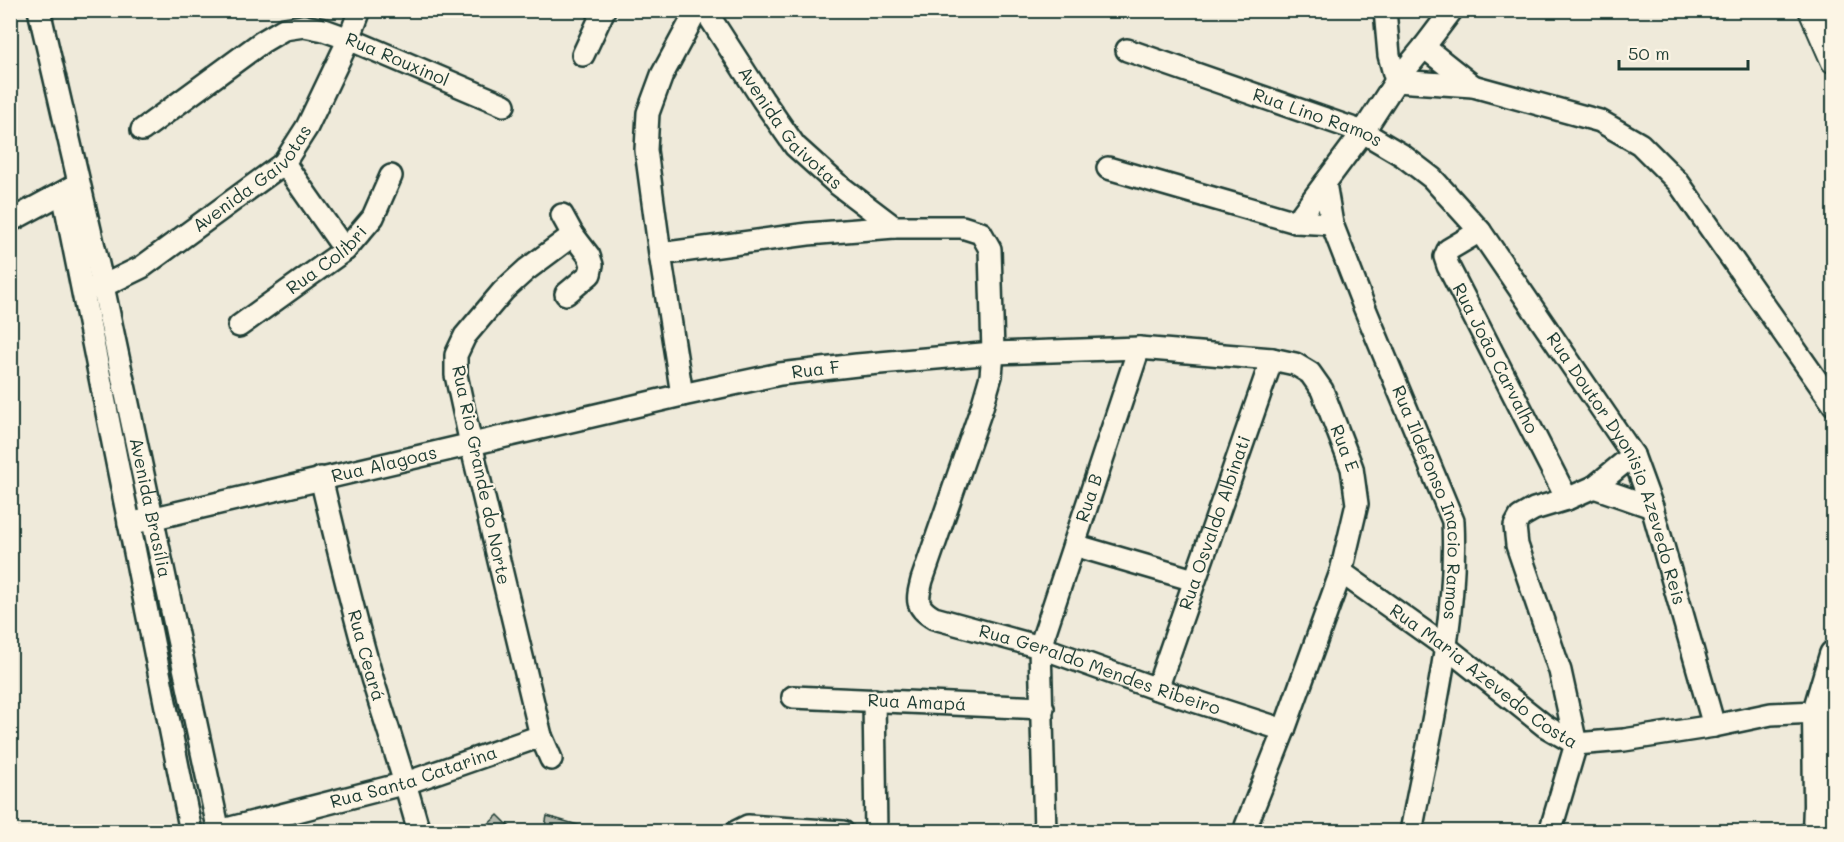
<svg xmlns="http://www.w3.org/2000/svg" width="1844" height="842" font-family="Mali,sans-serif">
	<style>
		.building { fill: #b5b9ad; stroke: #1f3d34; stroke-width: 1.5 }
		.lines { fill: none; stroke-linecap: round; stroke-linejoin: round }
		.minor-casing { stroke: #1f3d34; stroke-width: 26 }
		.tertiary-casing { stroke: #1f3d34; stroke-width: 30 }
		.secondary-casing { stroke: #1f3d34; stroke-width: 33 }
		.minor { stroke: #fcf5e5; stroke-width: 21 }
		.tertiary { stroke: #fcf5e5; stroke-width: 26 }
		.secondary { stroke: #fcf5e5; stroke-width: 28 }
		.labels { text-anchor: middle; stroke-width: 4.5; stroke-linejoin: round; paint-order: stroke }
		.street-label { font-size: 18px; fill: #1f3d34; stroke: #fcf5e5 }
	</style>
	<rect width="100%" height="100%" fill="#efeada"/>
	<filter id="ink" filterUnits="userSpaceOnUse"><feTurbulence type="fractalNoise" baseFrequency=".0167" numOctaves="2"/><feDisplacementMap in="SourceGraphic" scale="12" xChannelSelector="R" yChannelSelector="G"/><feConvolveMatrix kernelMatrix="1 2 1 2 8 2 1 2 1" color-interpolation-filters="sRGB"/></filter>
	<g filter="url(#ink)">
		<!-- building -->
		<g class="building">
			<path d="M498 815 514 831H481Z"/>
			<path d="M547 816 588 828 587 831H544Z"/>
		</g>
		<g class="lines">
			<!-- minor casing -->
			<g class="minor-casing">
				<g id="minor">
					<path id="s1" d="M39 10 103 286 219 832"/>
					<path id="s2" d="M705 10 763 100 795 146 836 183 894 227"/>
					<path d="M1385 10 1389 55 1396 81 1473 86 1600 121 1640 144 1678 182 1834 405"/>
					<path d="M1424 47 1473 86"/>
					<path id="s3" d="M1127 50 1363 132 1402 155 1432 178 1480 231 1633 455 1652 507 1714 726"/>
					<path d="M583 55 604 10"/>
					<path id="s4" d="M142 130 262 42 284 29 304 26 324 30 349 39 504 105"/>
					<path d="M284 163 345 250"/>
					<path d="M1108 168 1296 222 1332 224"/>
					<path id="s5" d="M1325 183 1332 224 1363 304 1453 521C1458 625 1430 730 1411 832"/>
					<path d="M63 193 191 832"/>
					<path d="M562 215 573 235 589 256 592 265 590 274 566 294"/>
					<path d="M10 221 73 187"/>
					<path d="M1296 222 1363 132 1396 81 1424 47 1452 10"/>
					<path id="s6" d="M1480 231 1448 250 1445 257 1448 266 1567 499"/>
					<path id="s7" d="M660 254 808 234 894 227H962L981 233 990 249 993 353 991 376 982 407 922 580C917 600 915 607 934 618L1040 647 1157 689 1284 730"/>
					<path id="s8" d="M89 289 103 286 142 267 284 163 307 127 349 39 360 10"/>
					<path id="s9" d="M239 326 345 250 373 217 391 176"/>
					<path d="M682 395 660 254 646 150 648 113 662 75 697 10"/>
					<path d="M1633 455 1594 487 1652 507"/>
					<path id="s10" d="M321 478C337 545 353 612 372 678 388 729 405 780 419 832"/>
					<path id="s11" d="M129 524 682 395 780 374 857 365 993 353 1139 348 1272 359 1295 364 1310 373 1322 390 1352 468 1357 504 1341 572 1284 730 1246 826V832"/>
					<path d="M1074 545 1194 580"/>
					<path id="s12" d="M1341 572 1446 647 1545 726 1576 744 1624 740 1714 726 1771 714 1817 712 1834 717"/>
					<path id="s13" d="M1157 689 1272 359"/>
					<path id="s14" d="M793 697 1043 708"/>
					<path d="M874 700 876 832"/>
					<path d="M551 759 541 736 471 444 456 375V355L465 336 503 291 526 270 573 235"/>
					<path id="s15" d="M215 832 406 783 541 736"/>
					<path d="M736 832 748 826 843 832"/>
					<path id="s16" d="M1045 832 1040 647 1139 348"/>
					<path d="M1550 832 1576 744 1560 671 1517 545 1515 526 1520 517 1534 509 1567 499 1594 487"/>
				</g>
			</g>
			<!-- tertiary casing -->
			<g class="tertiary-casing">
				<path id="tertiary" d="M1812 10 1834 60"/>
			</g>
			<!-- secondary casing -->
			<g class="secondary-casing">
				<path id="secondary" d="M1817 832 1818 805 1817 712 1834 655"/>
			</g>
			<!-- minor -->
			<use href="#minor" class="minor"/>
			<!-- tertiary -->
			<use href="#tertiary" class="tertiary"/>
			<!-- secondary -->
			<use href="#secondary" class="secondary"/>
		</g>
	</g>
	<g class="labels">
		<!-- street labels -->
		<g class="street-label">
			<text dy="6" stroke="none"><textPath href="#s4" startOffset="294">Rua Rouxinol</textPath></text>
			<text dy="6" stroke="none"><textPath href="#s3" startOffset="202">Rua Lino Ramos</textPath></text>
			<text dy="6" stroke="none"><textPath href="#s2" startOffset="146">Avenida Gaivotas</textPath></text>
			<text dy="6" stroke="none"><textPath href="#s8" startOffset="200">Avenida Gaivotas</textPath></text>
			<text dy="6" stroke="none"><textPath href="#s9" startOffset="110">Rua Colibri</textPath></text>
			<text dy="6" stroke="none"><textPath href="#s6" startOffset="158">Rua João Carvalho</textPath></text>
			<text dy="6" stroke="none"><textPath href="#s11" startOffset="704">Rua F</textPath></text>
			<text dy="6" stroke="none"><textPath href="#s11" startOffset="1286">Rua E</textPath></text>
			<text dy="6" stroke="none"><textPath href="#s11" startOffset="262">Rua Alagoas</textPath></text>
			<text dy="6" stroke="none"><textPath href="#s3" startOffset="681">Rua Doutor Dyonisio Azevedo Reis</textPath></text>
			<text transform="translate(481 475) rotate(78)" y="6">Rua Rio Grande do Norte</text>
			<text dy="6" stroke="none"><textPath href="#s16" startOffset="342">Rua B</textPath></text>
			<text dy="6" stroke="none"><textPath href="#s5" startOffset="339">Rua Ildefonso Inacio Ramos</textPath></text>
			<text dy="6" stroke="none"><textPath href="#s1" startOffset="510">Avenida Brasília</textPath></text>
			<text dy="6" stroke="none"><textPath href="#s13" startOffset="176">Rua Osvaldo Albinati</textPath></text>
			<text dy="6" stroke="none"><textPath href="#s10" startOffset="183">Rua Ceará</textPath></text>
			<text dy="6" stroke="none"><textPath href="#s7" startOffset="903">Rua Geraldo Mendes Ribeiro</textPath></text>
			<text dy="6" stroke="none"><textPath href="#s12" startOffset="177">Rua Maria Azevedo Costa</textPath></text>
			<text dy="6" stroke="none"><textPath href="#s14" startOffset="124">Rua Amapá</textPath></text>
			<text dy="6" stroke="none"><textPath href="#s15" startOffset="206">Rua Santa Catarina</textPath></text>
		</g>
	</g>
	<!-- margin -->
	<rect width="1844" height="842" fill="none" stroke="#fcf5e5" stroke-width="36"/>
	<rect x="18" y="18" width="1808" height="806" fill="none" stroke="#1f3d34" stroke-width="2" filter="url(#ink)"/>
	<!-- scale -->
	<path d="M1619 60v9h129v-9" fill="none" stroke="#1f3d34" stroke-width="3"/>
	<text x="1628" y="60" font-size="18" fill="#1f3d34" stroke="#fcf5e5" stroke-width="4.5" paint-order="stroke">50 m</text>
</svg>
